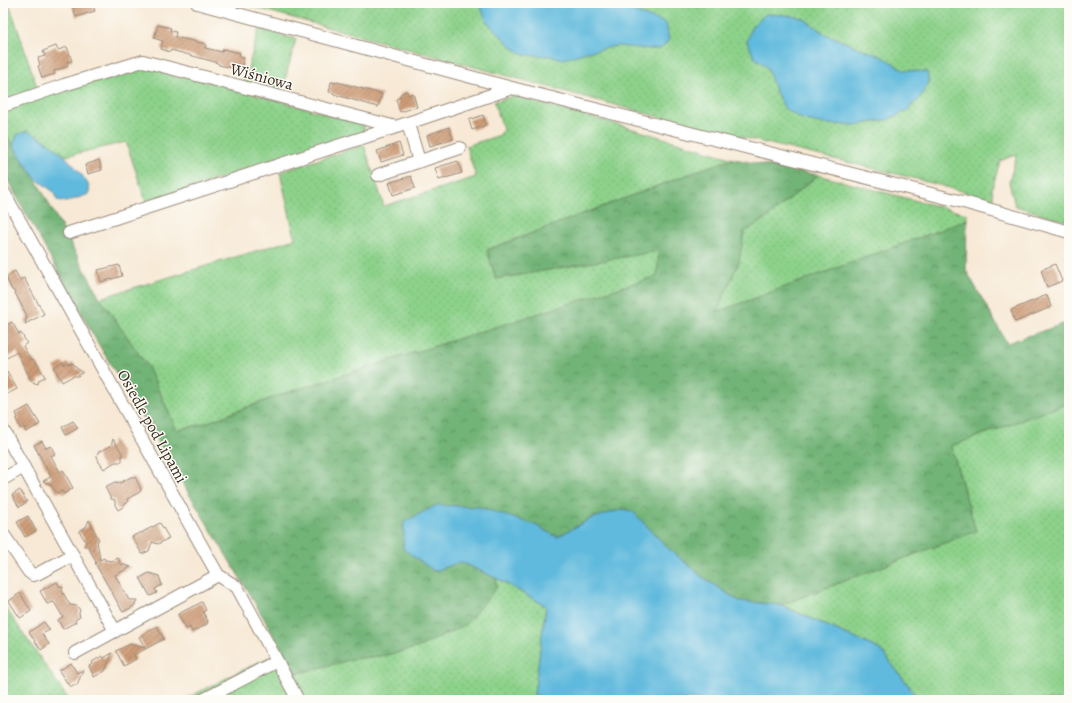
<svg xmlns="http://www.w3.org/2000/svg" width="1072" height="703" font-family="Alegreya,serif">
	<style>
		.grass { fill: url(#grass-dots); stroke: #647e54 }
		.forest { fill: url(#forest-crowns); stroke: #566f4a }
		.water { fill: #60badd; stroke: #4e727e }
		.building { fill: url(#building-hatch) }
		.lines { fill: none; stroke-linecap: round; stroke-linejoin: round }
		.minor-casing { stroke: #998a7a; stroke-width: 14 }
		.minor { stroke: #fff; stroke-width: 12 }
		.labels { text-anchor: middle; stroke-width: 3; stroke-linejoin: round; paint-order: stroke }
		.street-label { font-size: 16px; fill: #3b2a1e; stroke: #fdfcf7 }
	</style>
	<defs>
		<pattern id="grass-dots" width="8" height="8" patternUnits="userSpaceOnUse"><rect width="8" height="8" fill="#8dd28b"/><path d="M2 2h.1M6 6h.1" fill="none" stroke="#7bb478" stroke-width="1.8" stroke-linecap="round"/></pattern>
		<pattern id="forest-crowns" width="20" height="18" patternUnits="userSpaceOnUse"><rect width="20" height="18" fill="#72b477"/><path d="M2 6a3 3 0 1 1 6 0M12 15a3 3 0 1 1 6 0" fill="none" stroke="#5f9361"/></pattern>
		<pattern id="building-hatch" width="6" height="6" patternUnits="userSpaceOnUse"><rect width="6" height="6" fill="#ce9d78"/><path d="M-1 1l2-2M0 6l6-6M5 7l2-2" fill="none" stroke="#a88062"/></pattern>
	</defs>
	<rect width="100%" height="100%" fill="#fdfcf7"/>
	<filter id="ink" filterUnits="userSpaceOnUse"><feTurbulence type="fractalNoise" baseFrequency=".025" numOctaves="2"/><feDisplacementMap in="SourceGraphic" scale="8" xChannelSelector="R" yChannelSelector="G"/><feConvolveMatrix kernelMatrix="1 2 1 2 8 2 1 2 1" color-interpolation-filters="sRGB"/></filter>
	<filter id="wash" filterUnits="userSpaceOnUse"><feTurbulence type="fractalNoise" baseFrequency=".012" numOctaves="4" result="noise"/><feDisplacementMap in="SourceGraphic" scale="16" xChannelSelector="R" yChannelSelector="G"/><feGaussianBlur stdDeviation="0.9" result="paint"/><feColorMatrix in="noise" values="0 0 0 0 0 0 0 0 0 0 0 0 0 0 0 0 0 1.4 0 .05"/><feComposite in="paint" operator="in"/></filter>
	<g filter="url(#wash)">
		<rect width="100%" height="100%" fill="#f7e9d5"/>
		<!-- grass -->
		<g class="grass">
			<path d="M3 3H9L38 90 3 101Z"/>
			<path d="M238 3H1069V222L1015 206 1009 182 1017 154 1000 161 992 189 994 200 913 178 674 121Z"/>
			<path d="M259 29 296 39 282 91 244 82Z"/>
			<path d="M143 64 364 124V133L146 202 126 142 66 156 42 138 18 134 13 145 3 132V108Z"/>
			<path d="M514 96 606 121 734 159 708 167 487 250 496 279 660 250 658 276 280 395 203 424 177 430 148 367 100 298 295 239 280 172 364 145 384 206 476 177 466 146 500 135 503 129 494 102Z"/>
			<path d="M818 175 967 214V220L716 313 739 262 744 232 767 218Z"/>
			<path d="M1069 403V700H916L914 693 881 650 781 605 976 531 951 446Z"/>
			<path d="M496 578 546 606 535 694 545 700H183L283 650 296 674 353 659 387 655 419 647 496 589Z"/>
			<path d="M3 604 69 700H3Z"/>
		</g>
		<!-- forest -->
		<path class="forest" d="M3 132 35 178 100 298 148 367 177 430 203 424 280 395 657 276 659 251 496 279 487 250 708 167 734 159 818 175 767 218 744 232 739 262 717 312 967 220 966 270 1007 343 1069 322V403L951 446 976 531 781 605 739 601 701 576 667 547 633 512 623 509 590 519 557 537 535 525 434 571 461 562 496 578V589L465 625 419 647 387 655 353 659 296 674 249 593 96 340 8 181 3 171Z"/>
		<!-- water -->
		<g class="water">
			<path d="M479 3H609L666 23 669 40 661 49H649L617 46 583 53 564 59 551 56 525 55 513 48 487 22Z"/>
			<path d="M766 14 786 15 803 18 825 34 885 58 903 70 927 72 929 83 919 99 905 112 887 120 855 125 824 124 802 119 785 109 775 90 767 67 754 57 747 41 752 26Z"/>
			<path d="M28 131C50 142 66 155 81 174 86 181 91 186 89 194L66 202 57 200 54 192 35 178 13 145 18 134Z"/>
			<path d="M437 505 479 507 535 525 557 537 590 519 623 509 633 512 667 547 701 576 739 601 781 605 881 650 914 693 916 700H545L534 694 546 606 496 578 461 562 434 571 403 549 404 522Z"/>
		</g>
		<g id="blocks">
			<!-- building -->
			<g class="building">
				<path d="M71 3H92L95 11 76 17Z"/>
				<path d="M158 25 171 28 170 31 176 32 175 37 206 44 205 48 222 52 223 49 240 53 239 57 244 58 241 70 219 65V64L215 62 171 50 170 52 161 49 163 41 154 38Z"/>
				<path d="M56 46 58 50 67 47 72 61 67 62 68 66 54 71 55 74 42 78 38 66 40 65 38 58 45 56 43 51Z"/>
				<path d="M331 82 336 83 337 82 382 94 378 107 333 94 334 93 329 92Z"/>
				<path d="M407 91 408 95 413 93 417 107 400 112 396 99 401 97 400 94Z"/>
				<path d="M483 115 486 125 472 130 469 120Z"/>
				<path d="M449 127 453 139 430 146 427 135Z"/>
				<path d="M399 143 403 155 381 162 377 151Z"/>
				<path d="M99 160 102 170 88 174 85 165Z"/>
				<path d="M458 161 462 173 439 180 435 168Z"/>
				<path d="M411 176 415 188 393 195 389 183Z"/>
				<path d="M1055 264 1062 281 1047 287 1041 270Z"/>
				<path d="M119 265 122 276 101 282 98 270Z"/>
				<path d="M15 271 20 280 24 278 44 314 25 324 27 316 14 291 12 290 6 277Z"/>
				<path d="M1047 295 1051 307 1015 322 1011 310Z"/>
				<path d="M12 322 19 334 21 333 27 343 23 346 31 360 33 359 36 363H37L45 377 39 380 38 384 32 382 17 352 3 360V327Z"/>
				<path d="M63 362 64 365 68 363 69 365 73 363 76 368 83 372 78 376H73L62 382 54 367Z"/>
				<path d="M7 371 17 389 3 396V378Z"/>
				<path d="M29 406 40 424 26 432 24 427 21 429 16 419 18 418 16 413Z"/>
				<path d="M73 421 78 428 66 435 62 427Z"/>
				<path d="M150 421 153 427 147 430 144 424Z"/>
				<path d="M113 439 122 453V462H115L104 469 99 462 97 456 98 452 111 446Z"/>
				<path d="M42 441 46 448 51 446 55 454 51 456 60 472 63 470 73 488 64 494 62 491 57 493 50 484 43 481 51 477 34 445Z"/>
				<path d="M131 477H135L141 489 140 492 127 499 128 502 125 504 123 507 118 510 115 505V500L111 499 105 487 115 482 120 483Z"/>
				<path d="M20 490 27 502 19 507 12 495Z"/>
				<path d="M28 516 36 531 25 537 17 522Z"/>
				<path d="M89 520 99 540 97 541 100 560 104 558 105 560 112 561 118 558 121 564 131 567 115 575 129 600H137L134 606 123 612 95 563 96 562 88 546H84L86 542 79 531 86 527Z"/>
				<path d="M160 523 169 538 158 544 152 542 149 551 142 554 132 537 139 533H141Z"/>
				<path d="M149 573 159 576 162 585 155 589 157 593 150 596 140 578Z"/>
				<path d="M57 582 59 586 63 587 62 591 70 605 77 606 80 610 79 613 80 617 75 620 76 622 63 629 58 620 63 617 54 602 47 604 40 591Z"/>
				<path d="M20 593 31 611 20 618 9 601Z"/>
				<path d="M202 602 206 610 203 612 208 621 207 624 192 632 190 627 186 629 178 614Z"/>
				<path d="M44 622 50 630 42 634 49 644 41 650 29 632Z"/>
				<path d="M157 626 164 639 134 655 136 659 124 666 116 651 130 644 145 648 139 637Z"/>
				<path d="M112 653 105 671 94 677 89 666 93 664 92 662 102 656 104 658Z"/>
				<path d="M71 663 77 673 83 670 77 685H73L70 687 59 671Z"/>
			</g>
		</g>
	</g>
	<g filter="url(#ink)">
		<use href="#blocks" fill-opacity="0" stroke="#998a7a" stroke-width="1"/>
		<g class="lines">
			<!-- minor casing -->
			<g class="minor-casing">
				<g id="minor">
					<path d="M197 3 512 88 967 203 1069 232"/>
					<path d="M3 106 64 85 143 61 396 127 512 88"/>
					<path d="M408 124 419 161"/>
					<path d="M378 175 460 148"/>
					<path d="M3 191 218 575 237 587 298 700"/>
					<path d="M69 233 396 127"/>
					<path d="M3 430 115 631 218 575"/>
					<path d="M3 479 24 467"/>
					<path d="M3 534 29 572 33 575 37 574 73 555"/>
					<path d="M75 653 115 631"/>
					<path d="M203 700 277 661"/>
				</g>
			</g>
			<!-- minor -->
			<use href="#minor" class="minor"/>
		</g>
	</g>
	<g class="labels">
		<!-- street labels -->
		<g class="street-label">
			<text transform="translate(262 76) rotate(15)" y="6">Wiśniowa</text>
			<text transform="translate(153 426) rotate(61)" y="6">Osiedle pod Lipami</text>
		</g>
	</g>
	<!-- margin -->
	<rect width="1072" height="703" fill="none" stroke="#fdfcf7" stroke-width="16"/>
</svg>
